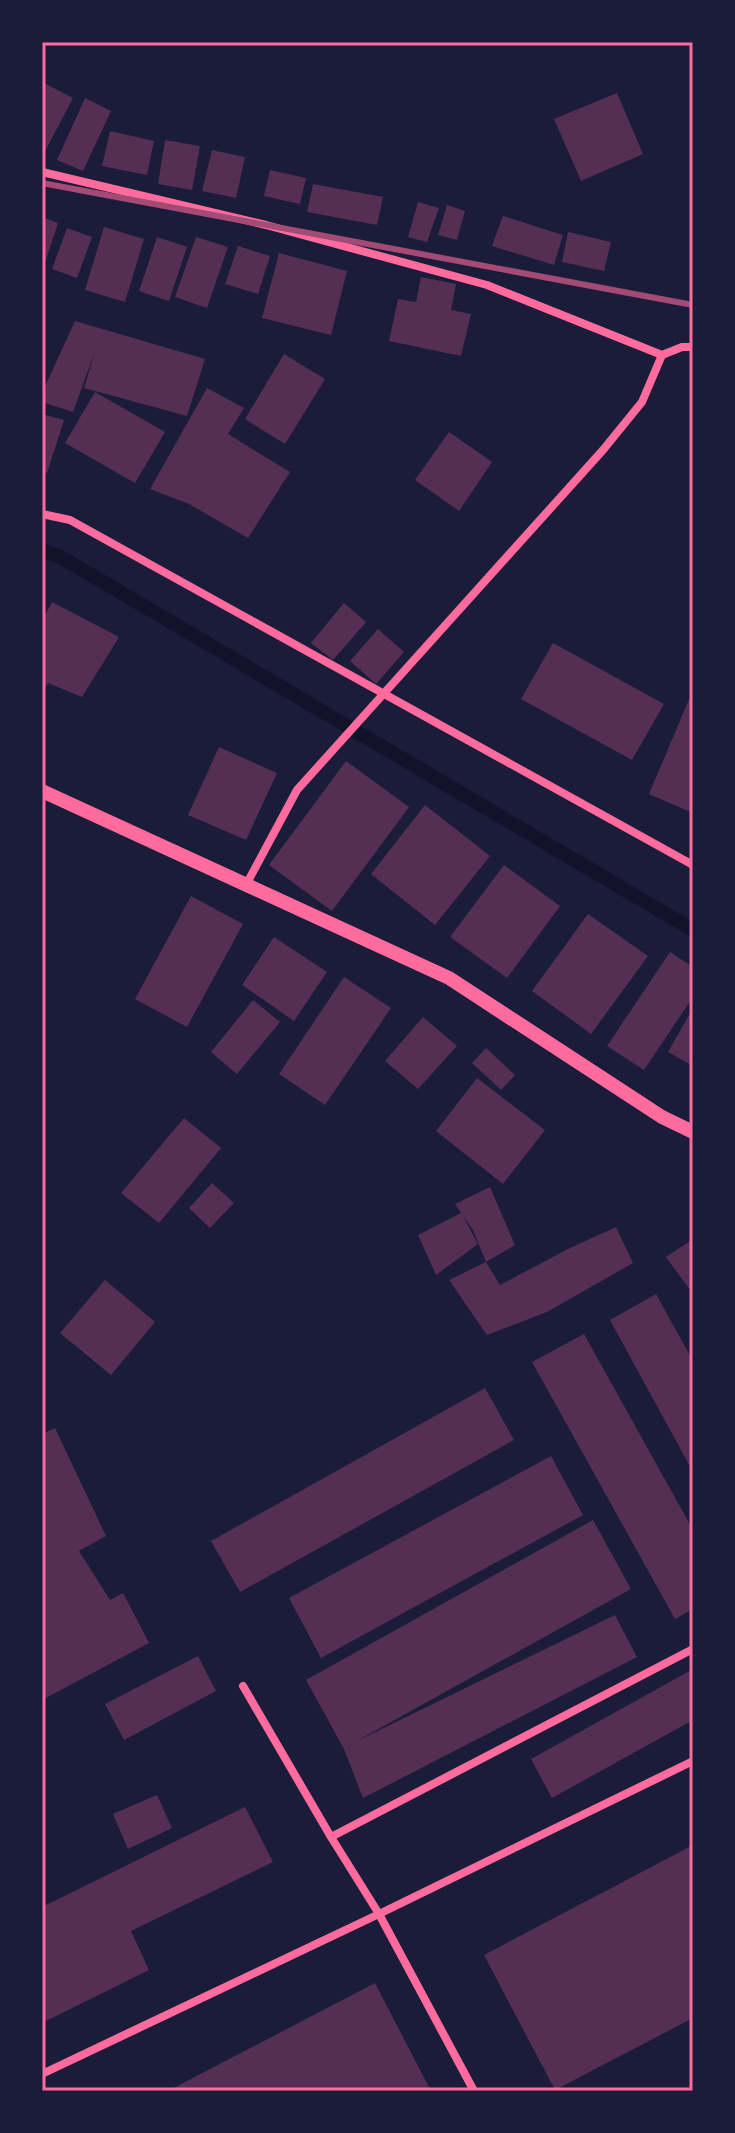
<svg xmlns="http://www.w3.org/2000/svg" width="735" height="2133" font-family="'Exo 2',sans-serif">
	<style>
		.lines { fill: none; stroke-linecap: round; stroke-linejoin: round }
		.stream { stroke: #12122b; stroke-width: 14 }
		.building { fill: #542f53 }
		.minor { stroke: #ff6b9d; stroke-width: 8 }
		.tertiary { stroke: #ff6b9d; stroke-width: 14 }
		.rail { stroke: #a44b75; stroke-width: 6 }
		.neatline { fill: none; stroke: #ff6b9d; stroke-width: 3 }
	</style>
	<rect width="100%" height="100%" fill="#1b1b3a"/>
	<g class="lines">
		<!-- stream -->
		<path class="stream" d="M42 551 59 556 693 930"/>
	</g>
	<!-- building -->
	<g class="building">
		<path d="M42 82 73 98 42 157Z"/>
		<path d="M617 93 643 154 581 181 554 119Z"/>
		<path d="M85 98 111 111 83 171 57 160Z"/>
		<path d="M110 131 154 141 147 175 102 166Z"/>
		<path d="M165 140 200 146 192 190 158 184Z"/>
		<path d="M212 150 245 157 236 198 202 191Z"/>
		<path d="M270 170 306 178 300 204 264 196Z"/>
		<path d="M313 184 383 197 377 225 307 212Z"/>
		<path d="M418 202 439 208 427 242 408 237Z"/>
		<path d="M447 205 465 211 457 240 438 235Z"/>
		<path d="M503 216 563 235 554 265 492 246Z"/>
		<path d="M42 217 58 223 43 269H42Z"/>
		<path d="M104 227 144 239 125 302 85 290Z"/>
		<path d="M67 228 92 237 77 278 52 269Z"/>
		<path d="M568 232 611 242 604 271 562 262Z"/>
		<path d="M157 237 187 247 169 301 139 291Z"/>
		<path d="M196 237 228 247 207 308 175 297Z"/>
		<path d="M238 246 270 256 258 294 225 284Z"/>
		<path d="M279 253 347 271 331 335 262 318Z"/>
		<path d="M421 277 456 284 451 310 471 314 461 356 389 341 398 299 416 302Z"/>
		<path d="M75 321 205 359 187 416 84 388 95 351 73 412 42 402V393Z"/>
		<path d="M284 354 325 379 285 444 245 419Z"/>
		<path d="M207 388 244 408 228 434 290 472 248 538 189 504 150 489Z"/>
		<path d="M95 392 165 432 135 483 65 443Z"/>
		<path d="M42 414 64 420 47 473 42 471Z"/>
		<path d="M449 432 492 462 459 511 415 480Z"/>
		<path d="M52 602 119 637 82 697 48 683 42 694V621Z"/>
		<path d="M344 603 366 622 333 660 311 643Z"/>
		<path d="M378 629 404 652 376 684 350 661Z"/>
		<path d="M553 643 664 704 632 760 521 699Z"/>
		<path d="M693 690V813L649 794Z"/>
		<path d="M219 747 277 773 246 840 188 815Z"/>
		<path d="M346 761 409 807 332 911 269 865Z"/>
		<path d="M425 805 490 856 435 925 371 874Z"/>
		<path d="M504 865 560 906 507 978 450 937Z"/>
		<path d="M191 896 243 924 187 1027 135 999Z"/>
		<path d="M588 914 648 956 591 1034 532 991Z"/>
		<path d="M274 937 327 972 294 1021 242 985Z"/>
		<path d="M670 952 693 967V997L644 1070 607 1046Z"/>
		<path d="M344 977 391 1008 325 1105 279 1074Z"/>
		<path d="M253 1000 280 1022 237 1074 211 1052Z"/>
		<path d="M693 1008V1066L668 1052Z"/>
		<path d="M423 1017 457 1046 418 1089 385 1061Z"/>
		<path d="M486 1048 515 1075 501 1090 472 1063Z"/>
		<path d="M477 1078 545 1130 503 1184 436 1131Z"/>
		<path d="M184 1118 221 1148 159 1223 121 1193Z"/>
		<path d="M212 1183 234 1203 210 1228 189 1208Z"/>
		<path d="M490 1187 515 1245 486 1262 473 1230 463 1216 478 1244 436 1275 418 1235 461 1213 455 1204Z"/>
		<path d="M616 1227 633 1263 547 1312 487 1335 449 1280 486 1262 500 1285 570 1248Z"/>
		<path d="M693 1239V1294L666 1257Z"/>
		<path d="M105 1280 155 1322 111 1375 60 1333Z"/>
		<path d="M656 1294 693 1361V1472L610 1320Z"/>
		<path d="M584 1334 693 1530V1609L675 1619 532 1362Z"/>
		<path d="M485 1388 514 1440 240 1592 211 1541Z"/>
		<path d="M55 1428 106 1536 79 1551 110 1600 123 1593 149 1643 42 1700V1434Z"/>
		<path d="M551 1456 583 1515 321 1658 289 1598Z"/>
		<path d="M593 1520 631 1589 357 1741 615 1615 637 1657 363 1798 344 1749 306 1680Z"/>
		<path d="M198 1656 216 1691 124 1740 105 1704Z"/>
		<path d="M693 1669V1720L552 1798 531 1759Z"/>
		<path d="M157 1795 172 1828 128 1849 113 1814Z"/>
		<path d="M245 1807 273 1862 131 1931 149 1970 46 2021 42 2013V1907Z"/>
		<path d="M693 1845V2018L555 2090 484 1955Z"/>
		<path d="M375 1983 431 2091H168Z"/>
	</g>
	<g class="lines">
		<!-- minor -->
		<g class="minor">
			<path d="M42 172 266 225 487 285 662 355"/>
			<path d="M42 514 70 520 693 865"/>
			<path d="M246 885 297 790 603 450 642 402 662 355 682 347H693"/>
			<path d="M243 1686 331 1837 379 1914 474 2091"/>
			<path d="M331 1837 693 1649"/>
			<path d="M42 2074 379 1914 693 1761"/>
		</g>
		<!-- tertiary -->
		<path class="tertiary" d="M42 791 449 978 662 1117 693 1132"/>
		<!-- rail -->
		<path class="rail" d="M42 183 693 305"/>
	</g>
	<!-- border -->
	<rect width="735" height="2133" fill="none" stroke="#1b1b3a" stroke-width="88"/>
	<rect x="44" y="44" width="647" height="2045" class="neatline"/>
</svg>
